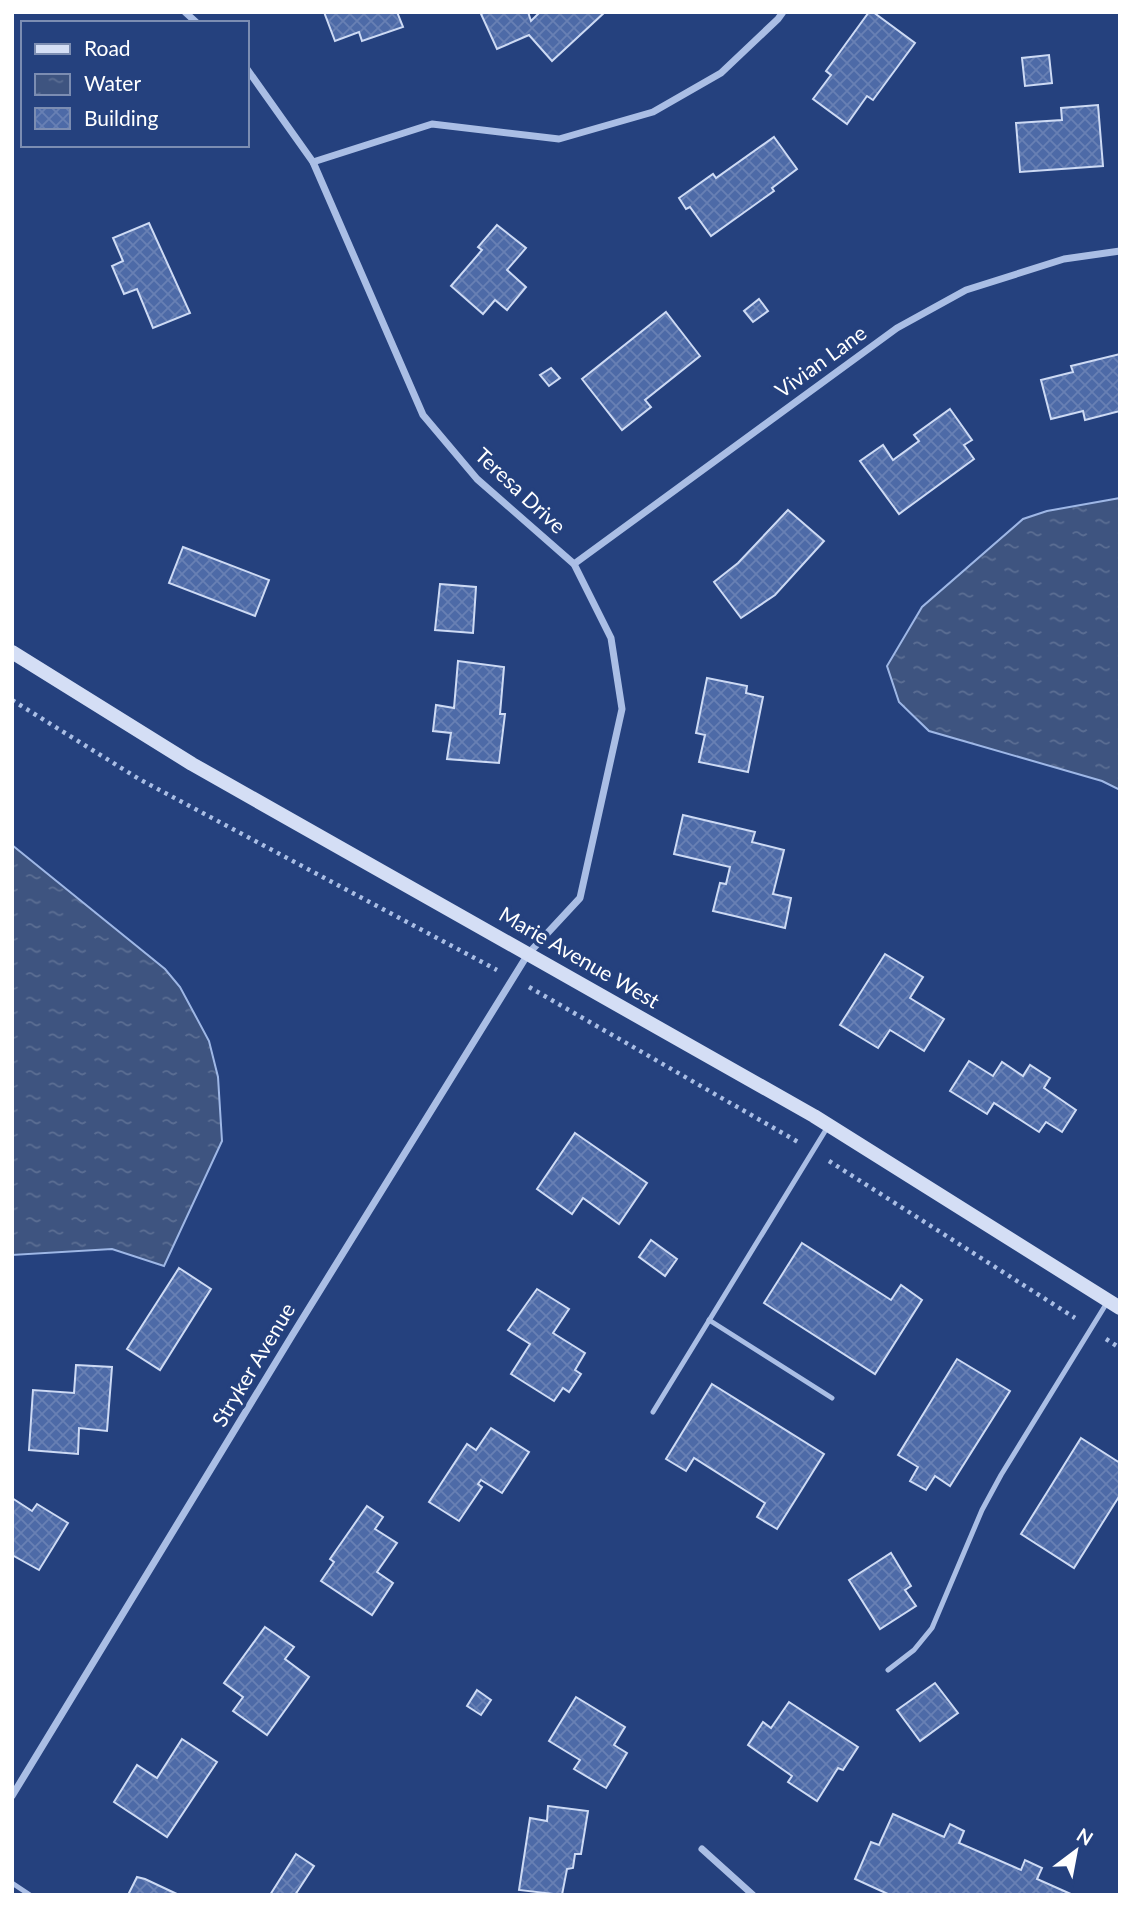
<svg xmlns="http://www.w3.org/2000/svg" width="1132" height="1907" font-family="Lato,sans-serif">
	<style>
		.water { fill: url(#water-ripples); stroke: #9eb7e6; stroke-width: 2 }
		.building { fill: url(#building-cross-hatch); stroke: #cddaf4; stroke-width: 2 }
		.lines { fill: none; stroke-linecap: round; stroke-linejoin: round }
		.path { stroke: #aabee5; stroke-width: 4.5; stroke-dasharray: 3.5 5; stroke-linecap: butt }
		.lane { stroke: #aabee5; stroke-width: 5 }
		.street { stroke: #aabee5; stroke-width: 7 }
		.secondary { stroke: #d4def5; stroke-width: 14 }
		.labels { text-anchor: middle; stroke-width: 7; stroke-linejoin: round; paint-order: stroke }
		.street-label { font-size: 21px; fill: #fff; stroke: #25417e }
	</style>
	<defs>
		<pattern id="water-ripples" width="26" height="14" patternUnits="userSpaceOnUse" patternTransform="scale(1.75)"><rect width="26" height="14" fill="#3e5480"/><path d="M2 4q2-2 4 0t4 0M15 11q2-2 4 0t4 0" fill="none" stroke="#5b6e93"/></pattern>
		<pattern id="building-cross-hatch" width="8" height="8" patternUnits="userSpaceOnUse" patternTransform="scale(1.75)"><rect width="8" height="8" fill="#4d6aa7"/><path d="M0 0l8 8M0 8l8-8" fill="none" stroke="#6880b4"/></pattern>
	</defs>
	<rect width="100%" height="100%" fill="#25417e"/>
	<!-- water -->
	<g class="water">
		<path d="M1120 498V790L1102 781 929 731 899 702 887 666 922 607 1023 519 1047 511Z"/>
		<path d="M12 845 165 969 180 987 209 1041 218 1077 222 1141 164 1266 112 1249 12 1255Z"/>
	</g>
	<!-- building -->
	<g class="building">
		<path d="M324 12H397L403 27 362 41 359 32 335 41Z"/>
		<path d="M485 12H528L531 21 540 12H605L552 61 529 35 497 49 481 14Z"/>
		<path d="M869 12H873L915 43 873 100 867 96 847 124 813 99 831 75 826 71Z"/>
		<path d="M1049 55 1052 83 1025 86 1022 58Z"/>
		<path d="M1098 105 1103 166 1020 172 1016 123 1062 120 1061 108Z"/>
		<path d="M774 137 797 169 772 188 774 191 711 236 690 207 686 209 679 198 713 174 716 178Z"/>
		<path d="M149 223 190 313 153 328 137 289 124 294 112 266 123 261 113 238Z"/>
		<path d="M497 225 526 248 507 270 526 287 507 310 495 300 483 314 451 286 482 250 478 247Z"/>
		<path d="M759 299 768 311 753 322 744 311Z"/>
		<path d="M666 312 700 356 645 400 651 407 622 430 582 379Z"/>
		<path d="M1120 354V411L1085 420 1083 411 1051 419 1041 380 1073 372 1071 366Z"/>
		<path d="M551 368 560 378 549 386 540 375Z"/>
		<path d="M950 409 972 440 964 445 974 459 899 514 860 461 883 445 893 460 919 441 914 435Z"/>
		<path d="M788 510 824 541 775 595 741 618 714 582 738 563Z"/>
		<path d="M183 547 269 580 255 616 169 583Z"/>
		<path d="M440 584 476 587 473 633 435 630Z"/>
		<path d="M458 661 504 667 500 714H505L499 763 447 759 451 733 433 731 436 705 454 708Z"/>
		<path d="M707 678 747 686 746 693 763 697 748 772 699 762 705 735 696 733Z"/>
		<path d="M683 815 755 832 752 842 784 850 773 894 791 898 785 928 713 911 720 883 726 884 730 867 674 854Z"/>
		<path d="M885 954 923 977 910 998 944 1019 924 1051 890 1030 878 1048 840 1025Z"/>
		<path d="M969 1061 993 1076 1002 1062 1023 1076 1030 1065 1050 1078 1044 1088 1076 1110 1062 1132 1046 1122 1039 1132 994 1103 987 1114 950 1091Z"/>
		<path d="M575 1133 647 1183 619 1224 583 1198 572 1214 537 1189Z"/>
		<path d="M651 1240 677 1259 665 1276 639 1257Z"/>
		<path d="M802 1243 891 1300 901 1285 922 1300 875 1374 764 1303Z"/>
		<path d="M179 1268 211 1289 160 1370 127 1349Z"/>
		<path d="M537 1289 569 1309 553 1333 585 1353 575 1370 581 1374 569 1392 563 1388 554 1401 511 1374 530 1344 508 1330Z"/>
		<path d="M957 1359 1010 1391 950 1486 935 1476 926 1490 910 1481 918 1467 898 1455Z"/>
		<path d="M76 1365 112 1367 107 1431 79 1428 78 1454 29 1450 33 1390 74 1393Z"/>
		<path d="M712 1384 824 1454 777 1529 757 1517 765 1503 694 1458 686 1471 666 1459Z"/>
		<path d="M491 1428 529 1452 502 1493 481 1480 478 1484 482 1487 459 1521 429 1502 467 1444 476 1450Z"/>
		<path d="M1081 1438 1120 1463V1495L1074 1568 1021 1534Z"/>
		<path d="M12 1498 32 1511 37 1504 68 1523 39 1570 12 1555Z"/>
		<path d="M367 1506 383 1517 375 1529 397 1543 377 1572 393 1583 372 1615 321 1581 334 1562 330 1559Z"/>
		<path d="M891 1553 911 1586 905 1590 916 1606 880 1629 849 1580Z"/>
		<path d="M265 1627 294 1647 285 1659 309 1677 267 1735 233 1711 243 1697 224 1683Z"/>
		<path d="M935 1683 958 1713 920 1741 897 1710Z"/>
		<path d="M477 1690 491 1700 481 1715 467 1706Z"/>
		<path d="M576 1697 625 1727 614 1745 627 1753 606 1788 574 1769 580 1760 549 1741Z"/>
		<path d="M789 1702 858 1747 843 1770 838 1768 817 1801 788 1782 792 1776 748 1745 763 1722 771 1728Z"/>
		<path d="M182 1739 217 1762 167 1837 114 1802 137 1765 157 1778Z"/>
		<path d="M548 1806 588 1811 581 1854H575L573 1868 567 1869 562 1895 519 1890 530 1818 547 1821Z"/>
		<path d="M893 1814 944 1837 950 1824 964 1831 959 1843 1021 1870 1025 1860 1042 1868 1037 1879 1073 1895H890L855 1879 871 1842 879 1845Z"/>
		<path d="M296 1854 314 1866 295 1895H270Z"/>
		<path d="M137 1877 145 1879 179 1895H128Z"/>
	</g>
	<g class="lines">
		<!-- path -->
		<g class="path">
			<path d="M12 700 139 779 497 970"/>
			<path d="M529 987 798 1142"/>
			<path d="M829 1161 1075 1318"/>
			<path d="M1106 1339 1120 1348"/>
		</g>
		<!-- lane -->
		<g class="lane">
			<path d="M709 1320 832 1398"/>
			<path d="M653 1412 827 1128"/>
			<path d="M888 1670 914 1650 932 1628 982 1510 1001 1475 1108 1301"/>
			<path d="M12 1883 30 1895"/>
		</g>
		<!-- street -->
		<g class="street">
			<path d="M185 12 197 23"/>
			<path d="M313 162 432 124 559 139 653 112 721 73 778 19 783 12"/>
			<path d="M574 564 897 328 966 290 1064 259 1120 251"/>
			<path d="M12 1796 293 1334 528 954 580 898 622 709 611 638 574 564 477 479 423 415 313 162 247 69"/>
			<path d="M702 1849 753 1895"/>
		</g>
		<!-- secondary -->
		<path class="secondary" d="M12 652 192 764 814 1116 1120 1308"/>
	</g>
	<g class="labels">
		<!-- street labels -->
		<g class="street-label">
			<text transform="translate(821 362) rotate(-36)" y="7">Vivian Lane</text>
			<text transform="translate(520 491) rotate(43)" y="7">Teresa Drive</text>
			<text transform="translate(579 958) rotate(30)" y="7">Marie Avenue West</text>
			<text transform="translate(254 1365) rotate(-59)" y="7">Stryker Avenue</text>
		</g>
	</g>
	<!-- border -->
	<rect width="1132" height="1907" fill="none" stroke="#ffffff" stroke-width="28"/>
	<!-- legend -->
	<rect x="21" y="21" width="228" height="126" fill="#25417e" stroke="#7c8db2" stroke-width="2"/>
	<rect x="35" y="44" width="35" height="10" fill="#d4def5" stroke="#7c8db2" stroke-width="2"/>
	<text x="84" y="56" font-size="21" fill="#ffffff">Road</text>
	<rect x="35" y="74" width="35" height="21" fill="url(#water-ripples)" stroke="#7c8db2" stroke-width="2"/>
	<text x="84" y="91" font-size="21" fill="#ffffff">Water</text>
	<rect x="35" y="108" width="35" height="21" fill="url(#building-cross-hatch)" stroke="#7c8db2" stroke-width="2"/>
	<text x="84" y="126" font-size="21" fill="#ffffff">Building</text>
	<!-- north arrow -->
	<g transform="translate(1076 1851) rotate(32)" stroke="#25417e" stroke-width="5" paint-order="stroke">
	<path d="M0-5L12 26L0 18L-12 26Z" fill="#ffffff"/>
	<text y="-10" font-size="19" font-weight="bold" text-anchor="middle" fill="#ffffff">N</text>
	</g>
</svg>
